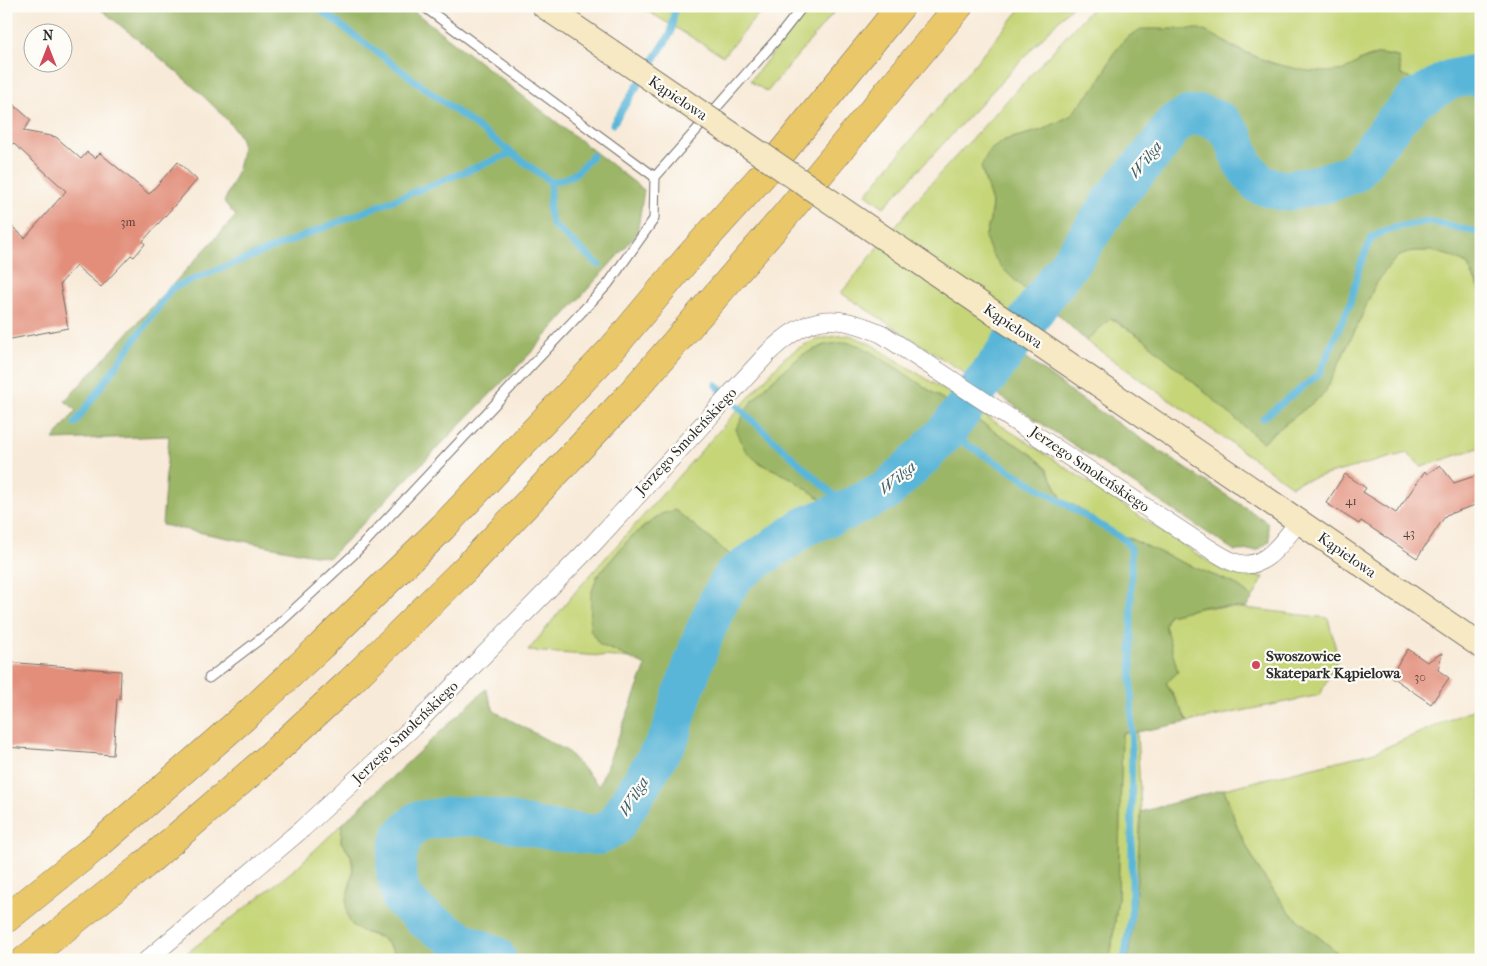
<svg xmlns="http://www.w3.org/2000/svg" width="1487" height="966" font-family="'IM FELL French Canon',serif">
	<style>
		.green { fill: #c5d577; stroke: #788051 }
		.forest { fill: #9cb668; stroke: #64704a }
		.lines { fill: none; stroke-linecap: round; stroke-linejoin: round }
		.stream { stroke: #5ab6d8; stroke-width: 7 }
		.river { stroke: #5ab6d8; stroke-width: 40 }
		.building { fill: #e28e7a }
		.lane-casing { stroke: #736e68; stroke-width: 11 }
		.street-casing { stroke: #736e68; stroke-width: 19 }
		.secondary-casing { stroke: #736e68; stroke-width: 26 }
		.highway-casing { stroke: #736e68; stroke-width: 29 }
		.lane { stroke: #fff; stroke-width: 9 }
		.street { stroke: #fff; stroke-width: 18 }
		.secondary { stroke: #f7e9c3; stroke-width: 24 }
		.highway { stroke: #eac769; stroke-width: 28 }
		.secondary-bridge-casing { stroke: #736e68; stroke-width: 26; stroke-linecap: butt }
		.secondary-bridge { stroke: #f7e9c3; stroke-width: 24 }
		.poi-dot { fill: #d1495b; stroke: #fdfcf7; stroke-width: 2 }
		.labels { text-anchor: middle; stroke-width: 4.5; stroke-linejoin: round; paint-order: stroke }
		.number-label { font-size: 12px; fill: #59443f }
		.street-label { font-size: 15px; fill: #2b2b2b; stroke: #fdfcf7 }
		.poi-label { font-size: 15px; font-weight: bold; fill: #2b2b2b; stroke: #fdfcf7; text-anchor: start }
		.water-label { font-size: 16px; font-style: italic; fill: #3b5c68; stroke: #fdfcf7 }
	</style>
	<rect width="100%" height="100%" fill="#fdfcf7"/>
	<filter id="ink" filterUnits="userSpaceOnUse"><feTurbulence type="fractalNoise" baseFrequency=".02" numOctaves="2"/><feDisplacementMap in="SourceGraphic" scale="10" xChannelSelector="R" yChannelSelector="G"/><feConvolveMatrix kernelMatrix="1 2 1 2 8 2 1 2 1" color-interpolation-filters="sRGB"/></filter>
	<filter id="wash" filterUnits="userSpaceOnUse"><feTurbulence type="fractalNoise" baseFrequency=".0096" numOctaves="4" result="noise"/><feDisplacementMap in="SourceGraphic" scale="20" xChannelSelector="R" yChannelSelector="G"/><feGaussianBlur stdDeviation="1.12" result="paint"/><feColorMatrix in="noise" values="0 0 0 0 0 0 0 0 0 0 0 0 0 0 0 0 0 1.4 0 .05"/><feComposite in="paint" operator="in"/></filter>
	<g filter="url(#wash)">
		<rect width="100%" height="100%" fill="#f8ead8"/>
		<!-- green -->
		<g class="green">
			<path d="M639 6H765L723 56Z"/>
			<path d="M811 6H839L767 92 750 81Z"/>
			<path d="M1023 6H1072L884 207 866 194Z"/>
			<path d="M1094 6H1481V50C1465 67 1445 83 1420 82 1414 81 1407 77 1401 75L1398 57C1383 54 1376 53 1361 60 1356 63 1351 68 1345 70 1309 81 1247 56 1217 37L1113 54 1105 71 1095 87 1070 116 1042 130 1005 140 989 151 981 167 992 203 990 221 985 238C996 263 1015 280 1035 299L974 379 841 293 924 191Z"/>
			<path d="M1413 251H1432L1450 256 1467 264 1481 292V447L1422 467 1407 453 1299 482 1292 486 1086 341 1110 318 1145 340 1262 442 1324 394 1360 320 1374 287 1385 271 1397 257Z"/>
			<path d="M850 335 871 344 1024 440 1224 572 1264 577 1253 598 1235 584 1181 562 1111 530 1079 508 1062 499 1046 467 1030 453 947 402 898 369 825 345 802 355 768 384 750 404 758 462 791 478 833 507 734 558 675 510 647 524 630 538 597 576 600 645 631 658 528 651 576 591 784 358C808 340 821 337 850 335Z"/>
			<path d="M1205 607 1245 608 1328 618 1338 658 1320 695 1188 722 1166 682 1165 625 1168 615Z"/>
			<path d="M1481 706V960H1346L1288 911 1259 870 1238 829 1224 789 1375 752Z"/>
			<path d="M1122 732H1137L1141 812 1135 906 1128 960H1110L1118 898Z"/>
			<path d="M342 824 341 842 351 856 353 873 348 891 365 933 382 938 401 960H178L295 869Z"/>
		</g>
		<!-- forest -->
		<g class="forest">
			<path d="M97 6H407L644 190 637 234 527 357 329 558 162 525 169 436 53 440 76 410 65 401 236 216 224 202C232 184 242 165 242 144 241 119 121 27 97 6Z"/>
			<path d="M1141 29H1200L1217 37 1234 48 1270 63 1308 71 1327 72 1345 70 1361 60 1380 54 1398 57 1401 75C1407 77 1414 81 1420 82 1445 83 1465 67 1481 50V292L1467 264 1450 256 1432 251H1413L1397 257 1385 271 1374 287 1360 320 1324 394 1262 442 1145 340 1111 318 1086 341 1050 307 1035 299 1002 268 992 254 985 238 990 221 992 203 981 167 989 151 1005 140 1042 130 1070 116 1095 87 1105 71 1113 54 1126 38Z"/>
			<path d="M1003 341 1084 401 1267 522 1270 541 1258 550 1235 551 974 379Z"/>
			<path d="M846 342 861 346 898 369 947 402 1030 453 1046 467 1062 499 1079 508 1111 530 1181 562 1235 584 1253 598 1245 608 1207 606 1168 615 1165 625 1178 672 1166 683 1188 722 1137 732 1122 733 1118 898 1110 960H401C395 953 390 945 383 939 374 932 356 934 350 922 338 899 361 874 350 854 348 850 344 846 341 842L342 824 486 689 494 711 567 751 599 786 646 666 615 651 600 645 590 630 591 594 597 577 630 538 661 514 675 510 734 558 832 507 791 478 758 462 745 450 736 429 750 404 768 384 802 355 825 345Z"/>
			<path d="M1224 789 1238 829 1259 870 1288 911 1346 960H1128L1135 906 1141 812Z"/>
		</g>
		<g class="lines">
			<!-- stream -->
			<g class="stream">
				<path d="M315 6 512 153"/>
				<path d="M613 124 671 33 675 6"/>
				<path d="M551 182 549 211 552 224 599 265"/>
				<path d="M716 385 754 422 849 509"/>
				<path d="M1263 418 1319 374 1350 304 1360 265 1372 237 1392 228 1428 221 1481 233"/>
				<path d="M75 423 172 288 512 153 551 182C573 179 578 172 592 156"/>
				<path d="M946 432 1125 540 1131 549 1132 908 1124 960"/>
			</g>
			<!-- river -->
			<path class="river" d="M497 960 495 956 461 941 426 920 402 899 396 873 397 856 402 836 418 821 446 817 478 816 554 831 598 835 615 826 670 736 682 695 704 634 718 602 734 575 806 526 849 509 886 491 926 453 946 432 998 363 1044 297 1081 247 1117 194 1158 147 1174 124 1188 116 1202 115 1221 122 1234 138 1243 164 1259 184 1284 191 1322 184 1354 173 1396 120 1416 99 1449 80 1471 75 1481 78"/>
		</g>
		<g id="blocks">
			<!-- building -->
			<g class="building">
				<path d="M6 98 31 120 23 131 56 137 81 159 87 152 95 158 100 153 149 194 178 162 197 180 143 241 145 244 134 257 131 255 101 287 76 266 60 284 68 328 6 340V221L25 238 66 191 13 143 6 152Z"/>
				<path d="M1440 465 1454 483 1481 474V503L1446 515 1417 558 1361 521 1359 524 1326 503 1345 474 1366 488 1363 492 1396 513 1425 471 1427 474Z"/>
				<path d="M1408 649 1427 662 1442 653 1438 670 1449 678 1431 704 1390 676Z"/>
				<path d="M6 662 121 671 120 699 117 698 113 755 6 747Z"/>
			</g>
		</g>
	</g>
	<g filter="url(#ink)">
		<use href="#blocks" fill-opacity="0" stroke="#736e68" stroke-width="1"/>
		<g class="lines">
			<!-- lane casing -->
			<g class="lane-casing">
				<g id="lane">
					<path d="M423 6 655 177"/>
					<path d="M209 678 272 630 353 555 608 284 654 219 655 177 777 39 803 6"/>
				</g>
			</g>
			<!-- street casing -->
			<g class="street-casing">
				<path id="street" d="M147 960 302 829 413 727 593 544 768 353C807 316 832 311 882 334L1194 539C1206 546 1218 555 1231 561 1262 576 1283 541 1299 521"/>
			</g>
			<!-- secondary casing -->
			<g class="secondary-casing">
				<g id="secondary">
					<path d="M544 6 610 51"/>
					<path d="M1098 384 1481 646"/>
				</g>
			</g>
			<!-- highway casing -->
			<g class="highway-casing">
				<g id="highway">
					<path d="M6 919 93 849 249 713 321 646 443 527 611 350 688 258 771 166 901 6"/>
					<path d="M25 960 144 865 270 756 350 682 469 565 627 398 784 217 959 6"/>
				</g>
			</g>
			<!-- lane -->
			<use href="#lane" class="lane"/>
			<!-- street -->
			<use href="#street" class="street"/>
			<!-- secondary -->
			<use href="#secondary" class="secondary"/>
			<!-- highway -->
			<use href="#highway" class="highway"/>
			<!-- secondary-bridge casing -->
			<g class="secondary-bridge-casing">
				<path id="secondary-bridge" d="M610 51 1098 384"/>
			</g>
			<!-- secondary-bridge -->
			<use href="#secondary-bridge" class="secondary-bridge"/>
		</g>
	</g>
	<!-- markers -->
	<circle class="poi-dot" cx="1256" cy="665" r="5"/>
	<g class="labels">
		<!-- number labels -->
		<g class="number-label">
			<text x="128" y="226">3m</text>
			<text x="1351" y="505">41</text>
			<text x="1409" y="537">43</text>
			<text x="1420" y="681">30</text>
		</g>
		<!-- street labels -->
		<g class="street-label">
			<text transform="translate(678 98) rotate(34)" y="5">Kąpielowa</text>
			<text transform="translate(1013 326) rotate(34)" y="5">Kąpielowa</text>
			<text transform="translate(686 441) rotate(-47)" y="5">Jerzego Smoleńskiego</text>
			<text transform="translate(1090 469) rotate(34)" y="5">Jerzego Smoleńskiego</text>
			<text transform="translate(1347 555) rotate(35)" y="5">Kąpielowa</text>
			<text transform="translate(405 732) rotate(-44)" y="5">Jerzego Smoleńskiego</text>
		</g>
		<!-- poi labels -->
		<g class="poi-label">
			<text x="1266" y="661">Swoszowice<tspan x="1266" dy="17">Skatepark Kąpielowa</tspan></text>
		</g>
		<!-- water labels -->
		<g class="water-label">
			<text transform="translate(1145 159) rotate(-51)" y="6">Wilga</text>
			<text transform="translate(897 477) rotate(-39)" y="6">Wilga</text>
			<text transform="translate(633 796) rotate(-59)" y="6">Wilga</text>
		</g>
	</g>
	<!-- margin -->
	<rect width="1487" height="966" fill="none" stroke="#fdfcf7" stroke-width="25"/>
	<!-- north arrow -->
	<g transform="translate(48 48)"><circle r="24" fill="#fdfcf7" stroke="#a9a8a5"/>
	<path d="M0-4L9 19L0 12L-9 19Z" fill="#d1495b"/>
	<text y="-8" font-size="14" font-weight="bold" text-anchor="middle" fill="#2b2b2b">N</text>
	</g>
</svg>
